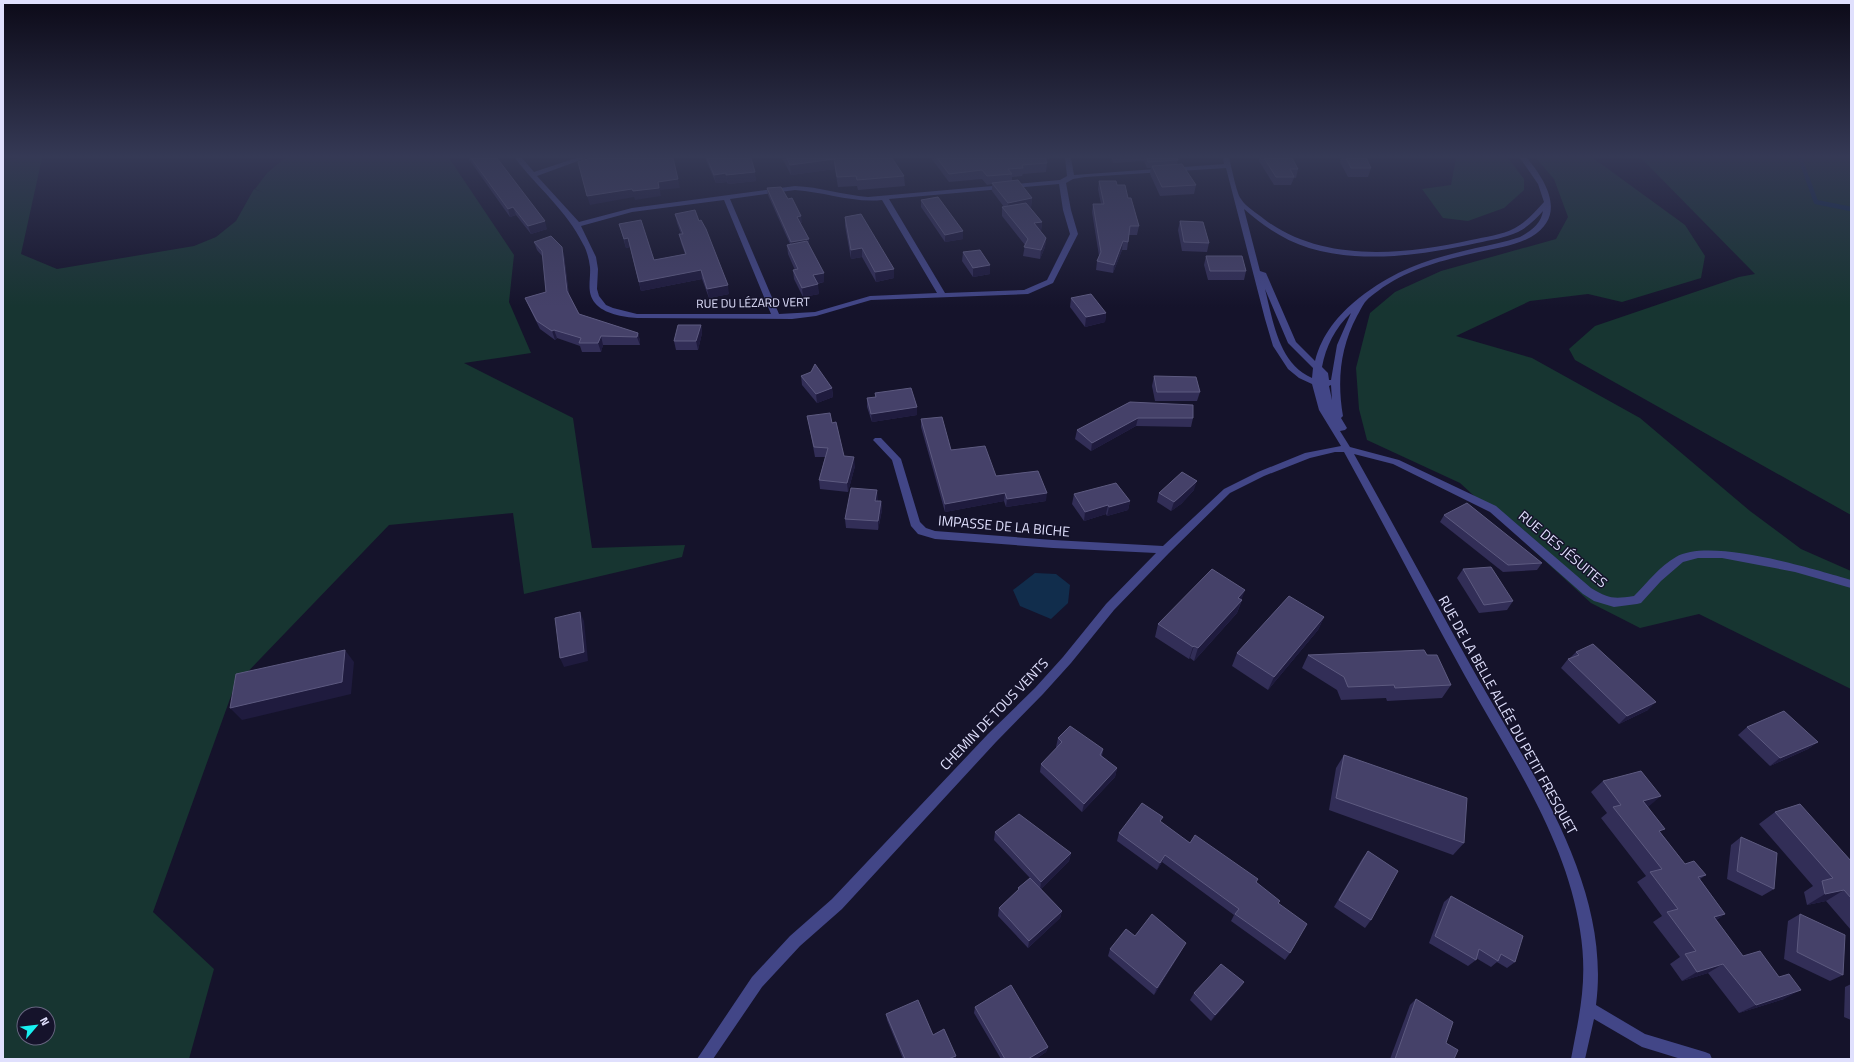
<svg xmlns="http://www.w3.org/2000/svg" width="1854" height="1062" font-family="'Titillium Web',sans-serif">
	<style>
		.green { fill: #173531; fill-rule: evenodd }
		.water { fill: #112d4c }
		.lines { fill: none; stroke-linecap: round; stroke-linejoin: round }
		.stream { stroke: #112d4c; stroke-width: 4.5 }
		.minor { fill: #424687; fill-rule: evenodd }
		.wall { fill: #322e57 }
		.shaded-wall { fill: #1f1b3e }
		.building { fill: #454169; stroke: #5d5a80 }
		.labels { text-anchor: middle; stroke-width: 3; stroke-linejoin: round; paint-order: stroke }
		.far-street-label { font-size: 12px; fill: #e0e0fd; stroke: #15132b }
		.street-label { font-size: 14px; fill: #e0e0fd; stroke: #15132b }
	</style>
	<rect width="100%" height="100%" fill="#15132b"/>
	<!-- green -->
	<g class="green">
		<path d="M18 158H42L21 254 57 269 194 246 216 237 236 221 254 189 264 193 255 189 267 173 285 158H449L514 255 509 302 531 353 464 363 573 418 592 548 685 545 682 557 524 594 513 513 389 525 235 685 153 912 214 969 189 1059H3V173L6 160ZM24 1014H48V1038H24Z"/>
		<path d="M1456 158H1508L1524 179V190L1504 208 1468 221 1443 218 1422 189 1451 185Z"/>
		<path d="M1536 158H1593L1685 225 1705 256 1701 278 1622 302 1588 294 1530 301 1456 336 1532 358 1640 418 1750 511 1801 549 1851 571V689L1699 614 1640 628 1591 603 1460 483 1367 440 1359 409 1356 368 1370 313 1395 292 1441 271 1556 239 1568 217 1554 179Z"/>
		<path d="M1641 158H1851V515L1575 360 1569 349 1595 326 1739 277 1755 274Z"/>
	</g>
	<!-- water -->
	<path class="water" d="M1035 573 1056 574 1070 585 1068 603 1051 619 1020 606 1013 590Z"/>
	<g class="lines">
		<!-- stream -->
		<path class="stream" d="M1800 158 1816 202 1851 209"/>
		<!-- minor -->
		<path class="minor" d="M515 158H522L534 172 576 158H586L537 176 579 222 632 208 795 186C820 187 843 195 868 197L1060 180 1067 176 1065 158H1071L1074 175 1224 164 1223 158H1229C1232 168 1236 192 1241 199 1246 207 1257 213 1264 219 1322 263 1403 255 1471 240 1485 237 1502 235 1515 228 1526 222 1535 212 1544 202L1538 184 1520 158H1527C1547 182 1567 216 1531 237 1515 246 1496 248 1479 252 1443 260 1407 269 1378 291 1374 294 1369 297 1366 301 1363 304 1360 311 1357 316 1340 348 1337 381 1343 416L1341 418 1347 428 1345 430 1340 431 1350 447 1399 460 1496 506 1591 588C1609 599 1614 599 1634 596 1647 583 1660 566 1676 557 1710 537 1813 569 1851 580V588L1795 572 1722 558H1698L1683 562 1661 581 1641 603 1637 604 1614 607 1594 601 1583 594 1490 512 1393 464 1354 454C1394 525 1432 596 1471 666 1527 767 1612 883 1596 1005L1645 1034 1705 1052 1710 1054 1712 1059H1681L1642 1047 1594 1019 1585 1059H1571C1580 1011 1588 980 1580 930 1566 837 1509 756 1465 676 1424 602 1385 526 1344 452H1335L1310 458 1264 476 1230 493 1169 553 1114 610 1071 663 1043 694 996 742 842 909 800 946 762 987 713 1059H697L752 977 790 936 832 899 988 734 1035 688 1063 657 1106 604 1156 553 1053 548 935 539 918 534 911 526 892 460 875 442 873 440 875 438H881L901 459 920 522 926 528 935 531 1053 540 1163 546 1224 489 1258 472 1305 453 1341 446 1319 410 1312 384 1299 378 1288 369 1273 346 1265 319 1226 168 1085 177 1073 179 1066 183 1071 210 1078 234 1053 283 1028 294 871 300 816 316 792 319 637 318C623 317 604 314 595 303 586 292 591 280 590 267 589 259 587 251 583 244 567 211 537 187 515 158ZM1059 184 1063 210 1070 234 1047 280 1024 290 945 293 889 199ZM795 190C825 192 852 203 882 200L937 293 870 296 815 312 779 314 730 199ZM724 200 771 314H637L613 308 606 305 599 296 597 289 598 269 596 257 581 226 632 212ZM1244 209C1263 226 1284 240 1309 248 1363 264 1423 255 1477 243 1491 240 1505 238 1518 232 1528 227 1536 219 1543 211 1541 224 1531 231 1520 237 1505 242 1490 245 1476 248 1429 259 1398 268 1359 298 1338 315 1322 334 1315 361L1296 342 1266 273 1260 271ZM1265 289 1288 343 1313 368 1312 378C1278 363 1273 320 1265 289ZM1351 313 1337 345 1331 380H1329L1328 373 1322 367C1326 346 1335 328 1351 313ZM1331 385 1332 400 1329 386Z"/>
	</g>
	<!-- wall -->
	<g class="wall">
		<path d="M468 158H497L547 229 531 234 516 215 510 217Z"/>
		<path d="M705 158H751L756 181 728 184 727 182 716 183Z"/>
		<path d="M782 158H892L904 176 905 186 858 190 857 186 838 187 835 169 791 175Z"/>
		<path d="M931 158H1049V159L1045 160 1047 163 1046 172 1023 174 1022 176 1012 177V181L1032 198 1031 207H1030L1042 222 1041 231H1040L1046 238 1045 247 1040 259 1023 256 1025 245 1002 216V207H1004L992 191V184L987 185 982 179 949 182Z"/>
		<path d="M1111 158H1177L1178 160 1177 164 1196 185 1194 194 1160 196 1150 174 1151 168H1147L1144 161 1113 163Z"/>
		<path d="M1259 158H1292L1298 169 1296 178H1294L1291 185H1274L1259 161Z"/>
		<path d="M1341 158H1366L1371 168 1368 177H1348L1340 162Z"/>
		<path d="M1099 181 1117 185 1128 198 1139 226 1137 235H1129L1127 250H1122L1113 273 1096 270 1097 261 1099 256 1092 212 1093 204H1101L1098 189Z"/>
		<path d="M767 188 788 199 802 223H800L809 246 824 273V282L817 284 819 294 803 297 794 279 793 270H795L788 254 787 245 790 244 768 195Z"/>
		<path d="M921 200 963 239 945 242 921 207Z"/>
		<path d="M675 214 699 221 729 294 709 298 702 279 641 291 630 247 626 248 619 224 654 260 685 254 681 243 679 234H681L677 223Z"/>
		<path d="M845 217 894 269V278L876 282 862 257 851 259 845 226Z"/>
		<path d="M1180 221 1209 243 1207 252 1182 251 1178 230Z"/>
		<path d="M534 242 564 255 569 295 579 314 638 333 640 341V345H603L601 352H582L580 346 557 338 555 340 540 329 529 307 525 298 546 292 543 257 537 250Z"/>
		<path d="M963 252 990 274 973 277 962 261Z"/>
		<path d="M1206 256 1246 271 1244 280H1208L1204 265Z"/>
		<path d="M1071 298 1106 313 1105 322 1085 327 1070 307Z"/>
		<path d="M701 325 702 333 698 350H676L674 341Z"/>
		<path d="M801 376 832 388 833 397 817 403 802 385Z"/>
		<path d="M1154 376 1200 392 1197 401H1155L1152 386Z"/>
		<path d="M875 393 917 407V415L872 422 867 407V398L875 397Z"/>
		<path d="M1130 402 1193 418 1191 427 1136 426 1091 451 1075 439 1077 430Z"/>
		<path d="M807 416 844 456 855 466 848 492 820 489 819 480 825 457H815L809 425Z"/>
		<path d="M921 419 951 450 996 476 1046 501 1006 507 1004 501 945 512 921 427Z"/>
		<path d="M1194 490 1181 504 1171 511 1157 502 1159 493Z"/>
		<path d="M1074 494 1130 501 1128 510 1107 516 1106 514 1084 521 1072 504Z"/>
		<path d="M878 499V501H881L882 510 878 530 846 528 845 519Z"/>
		<path d="M1444 515 1542 563 1537 570 1503 572 1440 522Z"/>
		<path d="M1463 569 1513 601 1507 610 1479 613 1457 578Z"/>
		<path d="M1242 600 1237 613 1194 661 1190 658 1189 659 1155 637 1158 624Z"/>
		<path d="M1324 617 1318 630 1268 690 1232 666 1237 653Z"/>
		<path d="M1576 652 1648 710 1619 724 1561 668 1568 659 1570 658Z"/>
		<path d="M1308 655H1427L1451 685 1442 698 1387 701 1386 698 1341 700 1337 690 1302 668Z"/>
		<path d="M1747 727 1818 742 1808 749 1770 766 1738 735Z"/>
		<path d="M1058 738 1103 749 1102 756 1117 768 1115 777 1082 812 1040 772 1041 764 1057 748 1056 747Z"/>
		<path d="M1344 755 1464 843 1453 855 1329 810 1336 768Z"/>
		<path d="M1603 781 1648 807V808L1661 833 1685 864 1706 875 1700 879 1725 914 1716 920 1743 956 1784 999 1739 1013 1708 973 1682 981 1670 964 1680 957 1653 922 1662 916 1637 882 1646 876 1601 818 1607 813 1591 792Z"/>
		<path d="M1775 812 1851 861V930L1826 901 1807 905 1804 892 1813 886 1759 824Z"/>
		<path d="M1161 822 1190 843 1256 882 1278 903 1290 953 1285 960 1231 921 1234 915 1162 862 1157 870 1117 841 1119 833Z"/>
		<path d="M995 832 1071 853 1069 861 1041 889 1062 911 1060 918 1028 948 998 916 999 908 1018 891V888L1030 878 994 840Z"/>
		<path d="M1741 837 1774 889 1762 896 1727 879 1731 845Z"/>
		<path d="M1368 851 1371 920 1365 928 1334 907 1362 859Z"/>
		<path d="M1451 896 1515 962 1507 968 1497 962 1491 967 1476 958V960L1468 966 1429 943 1444 902Z"/>
		<path d="M1800 914 1843 975 1830 981 1784 959 1788 921Z"/>
		<path d="M1135 936 1182 950 1154 995 1108 956 1110 949Z"/>
		<path d="M1851 984V1020L1844 1017 1845 987Z"/>
		<path d="M1240 988 1211 1021 1190 1000 1194 993Z"/>
		<path d="M1416 999 1446 1043 1454 1059H1390L1410 1005Z"/>
		<path d="M975 1007 1048 1047 1046 1052 1036 1059H1001L974 1013Z"/>
		<path d="M886 1014 956 1056 955 1059H903L887 1020Z"/>
	</g>
	<!-- shaded-wall -->
	<g class="shaded-wall">
		<path d="M834 159 835 169 791 175 790 165Z"/>
		<path d="M755 172 756 181 728 184 726 175Z"/>
		<path d="M726 173 727 182 716 183 714 175Z"/>
		<path d="M678 179 680 188 660 190 661 196 635 200 634 197 590 205 587 196 658 182Z"/>
		<path d="M1032 198 1031 207 1008 212V203Z"/>
		<path d="M513 207 516 215 510 217 508 209Z"/>
		<path d="M801 216 802 223 798 224 797 217Z"/>
		<path d="M545 221 547 229 531 234 528 226Z"/>
		<path d="M1042 222 1041 231 1033 233 1034 223Z"/>
		<path d="M963 231V239L945 242V235Z"/>
		<path d="M628 238 630 247 626 248 624 239Z"/>
		<path d="M1046 238 1045 247 1040 259 1041 250Z"/>
		<path d="M809 239V246L792 249 791 242Z"/>
		<path d="M1123 241 1122 250 1113 273 1114 265Z"/>
		<path d="M562 247 564 255 569 300 567 291Z"/>
		<path d="M862 248V257L851 259V250Z"/>
		<path d="M990 265V274L973 277V268Z"/>
		<path d="M894 269V278L876 282 875 272Z"/>
		<path d="M701 270 702 279 641 291 639 282Z"/>
		<path d="M824 273V282L814 284 813 275Z"/>
		<path d="M818 284 819 294 803 297 802 288Z"/>
		<path d="M728 285 729 294 709 298 707 289Z"/>
		<path d="M1106 313 1105 322 1085 327 1086 317Z"/>
		<path d="M701 325 702 333 698 350 696 341Z"/>
		<path d="M554 330 557 338 555 340 552 331Z"/>
		<path d="M638 333 640 341V345L637 337Z"/>
		<path d="M601 336 603 345 601 352 598 343Z"/>
		<path d="M832 388 833 397 817 403 816 394Z"/>
		<path d="M917 407V415L872 422 871 414Z"/>
		<path d="M1138 418 1136 426 1091 451 1092 443Z"/>
		<path d="M854 457 855 466 848 492 847 483Z"/>
		<path d="M1197 481 1194 490 1181 504 1171 511 1174 502Z"/>
		<path d="M877 490 878 499 876 510 875 501Z"/>
		<path d="M1005 493 1004 501 945 512V504Z"/>
		<path d="M1047 493 1046 501 1006 507 1007 499Z"/>
		<path d="M881 501 882 510 878 530V521Z"/>
		<path d="M1130 501 1128 510 1107 516 1109 507Z"/>
		<path d="M1108 505 1106 514 1084 521 1085 512Z"/>
		<path d="M1245 590 1237 613 1194 661 1198 648 1238 598Z"/>
		<path d="M580 612 584 621 588 661 564 667 560 658Z"/>
		<path d="M1324 617 1318 630 1268 690 1274 677Z"/>
		<path d="M1194 646 1190 658 1189 659 1193 647Z"/>
		<path d="M345 650 354 662 351 694 242 720 230 708Z"/>
		<path d="M1656 702 1648 710 1619 724 1627 716Z"/>
		<path d="M1818 742 1808 749 1770 766 1780 758Z"/>
		<path d="M1117 768 1115 777 1082 812 1084 804Z"/>
		<path d="M1661 796 1648 807 1630 812 1643 801Z"/>
		<path d="M1071 853 1069 861 1040 890 1041 882Z"/>
		<path d="M1165 855 1162 862 1157 870 1160 863Z"/>
		<path d="M1844 890 1826 901 1807 905 1825 894Z"/>
		<path d="M1062 911 1060 918 1028 948 1029 941Z"/>
		<path d="M1725 914 1711 924 1714 917Z"/>
		<path d="M1186 943 1182 950 1154 995 1157 988Z"/>
		<path d="M1723 964 1708 973 1682 981 1697 972Z"/>
		<path d="M1244 982 1240 988 1211 1021 1215 1015Z"/>
		<path d="M1801 990 1784 999 1739 1013 1756 1005Z"/>
		<path d="M1048 1047 1046 1052 1036 1059H1028Z"/>
		<path d="M956 1056 955 1059H948Z"/>
	</g>
	<!-- building -->
	<g class="building">
		<path d="M471 158H497L545 221 528 226 513 207 508 209Z"/>
		<path d="M590 158H673L678 179 658 182 659 188 633 191 632 189 587 196 578 162Z"/>
		<path d="M707 158H751L755 172 726 175V173L714 175Z"/>
		<path d="M787 158H892L904 176 857 180 856 176 837 177 834 159 790 165Z"/>
		<path d="M937 158H1045L1047 163 1022 165 1023 168 1008 169 1012 174 987 176 982 170 949 174Z"/>
		<path d="M1147 158H1177L1178 160 1148 162Z"/>
		<path d="M1264 158H1292L1298 169H1290L1294 177H1276Z"/>
		<path d="M1346 158H1366L1371 168H1351Z"/>
		<path d="M1182 164 1196 185 1162 187 1152 166Z"/>
		<path d="M1018 180 1032 198 1008 203 992 183Z"/>
		<path d="M1099 181H1116L1117 185H1125L1128 198H1131L1139 226H1130L1128 242 1123 241 1114 265 1097 261 1101 252 1093 204H1104Z"/>
		<path d="M781 187 788 199 792 198 801 216 797 217 809 239 791 242 767 188Z"/>
		<path d="M938 197 963 231 945 235 921 200Z"/>
		<path d="M1026 203 1042 222 1034 223 1046 238 1041 250 1024 247 1028 239 1002 207Z"/>
		<path d="M695 210 699 221 701 220 706 229 728 285 707 289 701 270 639 282 628 238 624 239 619 224 641 220 654 260 686 254 679 234H683L675 214Z"/>
		<path d="M861 214 894 269 875 272 862 248 851 250 845 217Z"/>
		<path d="M1180 221 1203 222 1209 243 1184 242Z"/>
		<path d="M551 236 562 247 567 291 579 314 638 333 637 337 601 336 598 343H579L581 338 554 330 552 331 537 321 525 298 546 292 542 251 534 242Z"/>
		<path d="M807 241 824 273 813 275 818 284 802 288 793 270 798 269 787 245Z"/>
		<path d="M980 250 990 265 973 268 963 252Z"/>
		<path d="M1206 256H1242L1246 271H1210Z"/>
		<path d="M1091 294 1106 313 1086 317 1071 298Z"/>
		<path d="M678 325H701L696 341H674Z"/>
		<path d="M815 364 832 388 816 394 801 376 811 372Z"/>
		<path d="M1154 376 1196 377 1200 392H1157Z"/>
		<path d="M911 388 917 407 871 414 867 398 876 397 875 393Z"/>
		<path d="M1130 402 1193 405V418H1138L1092 443 1077 430Z"/>
		<path d="M830 413 832 423 836 422 844 456 854 457 847 483 819 480 828 448 814 447 807 416Z"/>
		<path d="M942 417 951 450 985 446 996 476 1038 471 1047 493 1007 499 1005 493 945 504 921 419Z"/>
		<path d="M1182 472 1197 481 1183 494 1174 502 1159 493Z"/>
		<path d="M1116 483 1130 501 1109 507 1108 505 1085 512 1074 494Z"/>
		<path d="M851 488 877 490 875 501H881L878 521 845 519Z"/>
		<path d="M1467 503 1542 563 1508 565 1444 515Z"/>
		<path d="M1491 567 1513 601 1484 605 1463 569Z"/>
		<path d="M1212 569 1245 590 1238 598 1242 600 1198 648 1194 646 1193 647 1158 624Z"/>
		<path d="M1289 596 1324 617 1274 677 1237 653Z"/>
		<path d="M580 612 584 652 560 658 555 618Z"/>
		<path d="M1593 644 1656 702 1627 716 1568 659 1579 655 1576 652Z"/>
		<path d="M345 650 342 682 230 708 236 674Z"/>
		<path d="M1424 650 1427 655H1437L1451 685 1395 688 1394 685 1348 687 1344 677 1308 655Z"/>
		<path d="M1784 711 1818 742 1780 758 1747 727Z"/>
		<path d="M1070 726 1103 749 1100 755 1117 768 1084 804 1041 764 1062 742 1058 738Z"/>
		<path d="M1344 755 1467 798 1464 843 1336 798Z"/>
		<path d="M1641 771 1661 796 1643 801 1665 829 1659 831 1685 864 1694 861 1706 875 1698 877 1725 914 1714 917 1743 956 1760 951 1779 977 1789 974 1801 990 1756 1005 1723 964 1697 972 1685 954 1696 951 1667 912 1678 909 1650 872 1662 869 1613 807 1621 805 1603 781Z"/>
		<path d="M1142 803 1163 817 1160 821 1190 843 1195 835 1258 879 1256 882 1280 901 1278 903 1307 924 1290 953 1235 914 1239 909 1165 855 1160 863 1119 833Z"/>
		<path d="M1800 804 1851 861V898L1844 890 1825 894 1822 881 1833 878 1775 812Z"/>
		<path d="M1019 814 1071 853 1041 882 995 832Z"/>
		<path d="M1741 837 1777 853 1774 889 1737 871Z"/>
		<path d="M1368 851 1398 871 1371 920 1339 900Z"/>
		<path d="M1030 878 1062 911 1029 941 999 908 1019 889 1018 888Z"/>
		<path d="M1451 896 1523 936 1515 962 1501 954 1498 961 1479 949 1476 960 1435 936Z"/>
		<path d="M1152 914 1186 943 1157 988 1110 949 1126 929 1135 936Z"/>
		<path d="M1800 914 1845 935 1843 975 1797 952Z"/>
		<path d="M1221 964 1244 982 1215 1015 1194 993Z"/>
		<path d="M1011 985 1048 1047 1028 1059H1005L975 1007Z"/>
		<path d="M1416 999 1453 1022 1446 1043 1458 1050 1454 1059H1395Z"/>
		<path d="M918 1000 933 1035 944 1029 956 1056 948 1059H905L886 1014Z"/>
	</g>
	<!-- sky -->
	<linearGradient id="sky" x2="0" y2="1"><stop stop-color="#0c0a18"/><stop offset="0.51" stop-color="#353955"/><stop offset="1" stop-color="#353955" stop-opacity="0"/></linearGradient>
	<rect width="1854" height="307" fill="url(#sky)"/>
	<g class="labels">
		<!-- far-street labels -->
		<g class="far-street-label">
			<text transform="translate(753 303) rotate(-1)" y="4">RUE DU LÉZARD VERT</text>
		</g>
		<!-- street labels -->
		<g class="street-label">
			<text transform="translate(1004 526) rotate(5)" y="5">IMPASSE DE LA BICHE</text>
			<text transform="translate(1563 549) rotate(40)" y="5">RUE DES JÉSUITES</text>
			<text transform="translate(994 714) rotate(-46)" y="5">CHEMIN DE TOUS VENTS</text>
			<text transform="translate(1508 715) rotate(61)" y="5">RUE DE LA BELLE ALLÉE DU PETIT FRESQUET</text>
		</g>
	</g>
	<!-- border -->
	<rect width="1854" height="1062" fill="none" stroke="#e0e0fd" stroke-width="8"/>
	<!-- north arrow -->
	<g transform="translate(36 1026) rotate(62)"><circle r="19" fill="#15132b" stroke="#66657f"/>
	<path d="M0-3L7 15L0 10L-7 15Z" fill="#18f0f0"/>
	<text y="-6" font-size="11" font-weight="bold" text-anchor="middle" fill="#e0e0fd">N</text>
	</g>
</svg>
